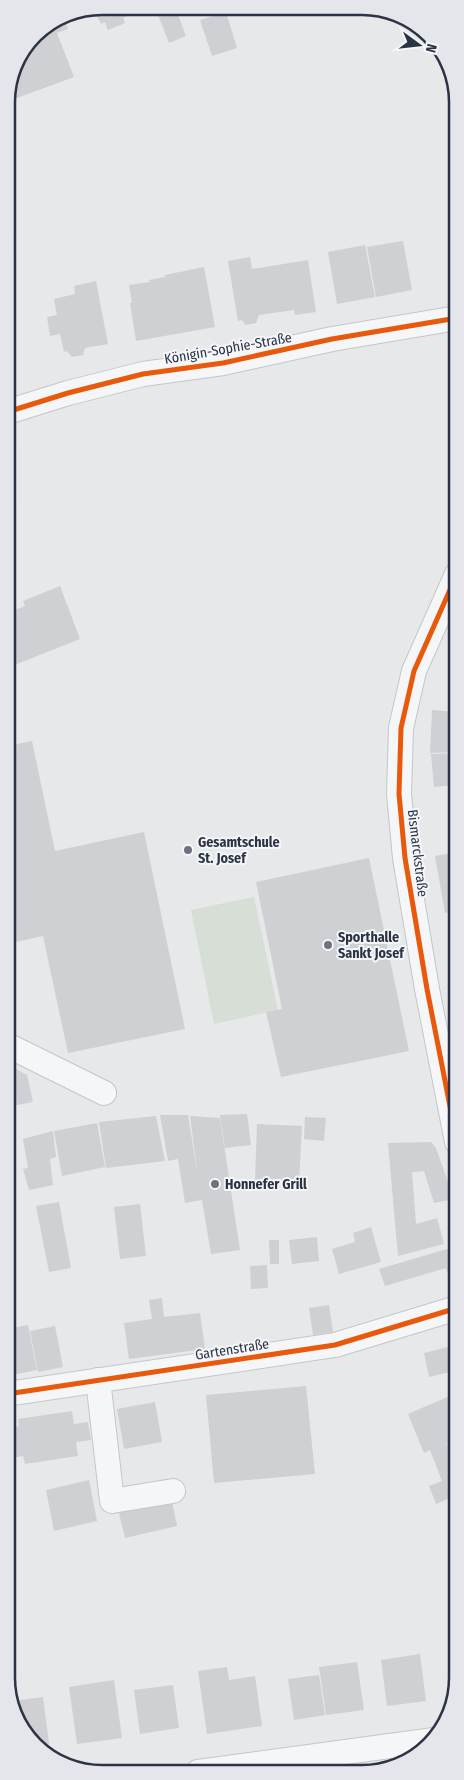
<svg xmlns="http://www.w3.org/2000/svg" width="464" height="1780" font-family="'Fira Sans Condensed',sans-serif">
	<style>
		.green { fill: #d6ded6 }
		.building { fill: #ced0d3 }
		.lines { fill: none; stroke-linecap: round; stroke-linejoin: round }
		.minor-casing { stroke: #c4c6c8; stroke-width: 26 }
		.minor { stroke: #f5f6f7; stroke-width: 24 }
		.cycleway-casing { stroke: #f4f6f9; stroke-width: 8 }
		.cycleway { stroke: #e8590c; stroke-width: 5 }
		.poi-dot { fill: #6c737f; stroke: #f4f6f9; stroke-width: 2 }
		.labels { text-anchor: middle; stroke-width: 4; stroke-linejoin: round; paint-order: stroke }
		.street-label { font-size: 14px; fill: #2b3445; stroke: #f4f6f9 }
		.poi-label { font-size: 14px; font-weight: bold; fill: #2b3445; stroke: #f4f6f9; text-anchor: start }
		.rim { fill: none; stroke: #2b3445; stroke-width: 2.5 }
	</style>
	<rect width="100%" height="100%" fill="#e6e8ea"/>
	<!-- green -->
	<path class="green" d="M254 897 278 1010 214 1024 191 910Z"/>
	<!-- building -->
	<g class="building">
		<path d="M102 6 150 7 123 18 125 23 108 30 105 22 101 24 93 8Z"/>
		<path d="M155 7H175L186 36 169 43Z"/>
		<path d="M226 12 237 48 212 56 200 20Z"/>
		<path d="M63 15 68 29 57 33 74 77 6 102V96L34 34Z"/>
		<path d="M403 241 412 290 376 297 367 247Z"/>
		<path d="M365 245 375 297 337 304 328 252Z"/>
		<path d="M250 257 252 269 308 260 316 312 295 315 294 310 259 315 256 323 245 325 242 320 238 321 228 261Z"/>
		<path d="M204 267 215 327 136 341 130 303H132L129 285 150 282 149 280 165 277V275Z"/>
		<path d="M96 281 108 344 85 348 83 355 72 357 67 351 64 352 60 334 50 336 47 317 57 315 54 299 75 294 74 286Z"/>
		<path d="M60 586 80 639 7 668V613L25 606 23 601Z"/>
		<path d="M432 710 457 712V752L430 753Z"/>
		<path d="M32 741 55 851 144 832 185 1029 68 1053 43 936 7 944V746Z"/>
		<path d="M457 753V796H456L455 785 434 787 431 754Z"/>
		<path d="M457 852V911L445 913 435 856Z"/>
		<path d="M369 858 409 1051 281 1077 266 1012 282 1009 256 882Z"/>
		<path d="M9 1065 27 1075 33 1102 7 1107V1066Z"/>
		<path d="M247 1114 251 1145 225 1148 220 1115Z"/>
		<path d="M160 1115H188L198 1177 190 1116 220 1118 240 1250 211 1254 202 1200 185 1203 178 1159 168 1161Z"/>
		<path d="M156 1116 165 1161 106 1168 99 1122Z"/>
		<path d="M305 1117 326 1118 324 1141 304 1139Z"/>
		<path d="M97 1123 105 1167 62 1176 54 1131Z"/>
		<path d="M257 1124 302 1126 299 1183 255 1181Z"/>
		<path d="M53 1131 56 1157 50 1159 53 1185 29 1190 23 1169 28 1168 23 1139Z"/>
		<path d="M431 1142 436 1148 454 1199 434 1203 424 1171 412 1172 416 1224 437 1218 444 1244 398 1256 388 1143Z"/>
		<path d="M59 1202 71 1268 49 1272 36 1206Z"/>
		<path d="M140 1204 146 1256 120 1259 114 1207Z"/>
		<path d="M371 1227 381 1262 339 1274 332 1249 355 1242 353 1233Z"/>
		<path d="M317 1237 319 1261 292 1264 289 1240Z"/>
		<path d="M269 1240H279V1264H270Z"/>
		<path d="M457 1246V1282L451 1284 446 1268 385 1286 379 1269Z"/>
		<path d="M267 1265 268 1288 251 1289 250 1266Z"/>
		<path d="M162 1298 164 1317 200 1313 205 1349 129 1359 124 1323 152 1319 149 1300Z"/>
		<path d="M329 1305 333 1332 313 1335 309 1308Z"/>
		<path d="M28 1325 37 1370 7 1376V1329Z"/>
		<path d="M55 1326 63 1367 38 1372 30 1331Z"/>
		<path d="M448 1347 454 1371 429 1377 424 1353Z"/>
		<path d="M306 1386 315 1474 214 1483 206 1395Z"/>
		<path d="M452 1395 457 1408V1439L439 1447 457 1440V1478L455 1479 457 1484V1495L436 1504 429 1486 442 1481 430 1450 424 1453 408 1414Z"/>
		<path d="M155 1402 162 1442 124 1449 117 1409Z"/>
		<path d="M72 1411 74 1424 88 1422 91 1440 76 1442 78 1456 25 1464 23 1456 12 1458 7 1428 19 1426 18 1419Z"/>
		<path d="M89 1480 97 1521 54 1531 46 1490Z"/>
		<path d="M172 1501 177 1526 125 1538 119 1513Z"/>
		<path d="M420 1654 426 1701 387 1706 381 1660Z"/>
		<path d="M458 1657V1684L456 1688 452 1658Z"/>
		<path d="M357 1662 364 1710 326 1715 319 1667Z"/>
		<path d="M227 1667 229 1680 255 1676 262 1726 207 1734 198 1671Z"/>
		<path d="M319 1675 325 1715 294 1720 288 1679Z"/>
		<path d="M114 1680 122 1738 77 1744 69 1687Z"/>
		<path d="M173 1685 179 1728 140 1734 134 1690Z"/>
		<path d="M43 1697 50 1751 46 1752 34 1746 12 1701Z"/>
	</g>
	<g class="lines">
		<!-- minor casing -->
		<g class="minor-casing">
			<g id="minor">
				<path d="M7 412 68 393 143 374 223 363 332 339 457 318"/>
				<path d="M457 574 414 671 401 728 399 794 405 858 427 989 457 1142"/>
				<path d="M7 1045 104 1093"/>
				<path d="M98 1380 112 1501 173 1491"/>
				<path d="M7 1394 335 1345 457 1308"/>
				<path d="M198 1772 434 1740"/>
			</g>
		</g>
		<!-- minor -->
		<use href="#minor" class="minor"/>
		<!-- cycleway casing -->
		<g class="cycleway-casing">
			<g id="cycleway">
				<path d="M7 412 68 393 143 374 223 363 332 339 457 318"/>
				<path d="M457 574 414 671 401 728 399 794 405 858 427 989 457 1142"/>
				<path d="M7 1394 335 1345 457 1308"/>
			</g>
		</g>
		<!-- cycleway -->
		<use href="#cycleway" class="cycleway"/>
	</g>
	<!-- markers -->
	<g class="poi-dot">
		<circle cx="188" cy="850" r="5"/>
		<circle cx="328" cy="945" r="5"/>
		<circle cx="215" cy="1184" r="5"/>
	</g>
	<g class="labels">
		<!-- street labels -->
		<g class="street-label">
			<text transform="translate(228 348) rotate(-10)" y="5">Königin-Sophie-Straße</text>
			<text transform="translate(418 853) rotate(83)" y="5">Bismarckstraße</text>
			<text transform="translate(232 1349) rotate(-9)" y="5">Gartenstraße</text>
		</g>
		<!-- poi labels -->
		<g class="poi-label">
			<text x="198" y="847">Gesamtschule<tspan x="198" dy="16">St. Josef</tspan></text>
			<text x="338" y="942">Sporthalle<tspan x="338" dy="16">Sankt Josef</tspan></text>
			<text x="225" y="1189">Honnefer Grill</text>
		</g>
	</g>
	<!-- crop -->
	<path d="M0 0H464V1780H0ZM102 15H362A87 87 0 0 1 449 102V1678A87 87 0 0 1 362 1765H102A87 87 0 0 1 15 1678V102A87 87 0 0 1 102 15Z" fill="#e4e6eb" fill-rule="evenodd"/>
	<path class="rim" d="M102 15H362A87 87 0 0 1 449 102V1678A87 87 0 0 1 362 1765H102A87 87 0 0 1 15 1678V102A87 87 0 0 1 102 15Z"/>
	<!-- north arrow -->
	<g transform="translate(419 45) rotate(105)" stroke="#f4f6f9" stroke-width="4" paint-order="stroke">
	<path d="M0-4L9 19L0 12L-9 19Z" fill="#2b3445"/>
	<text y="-8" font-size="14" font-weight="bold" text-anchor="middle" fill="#2b3445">N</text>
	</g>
</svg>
